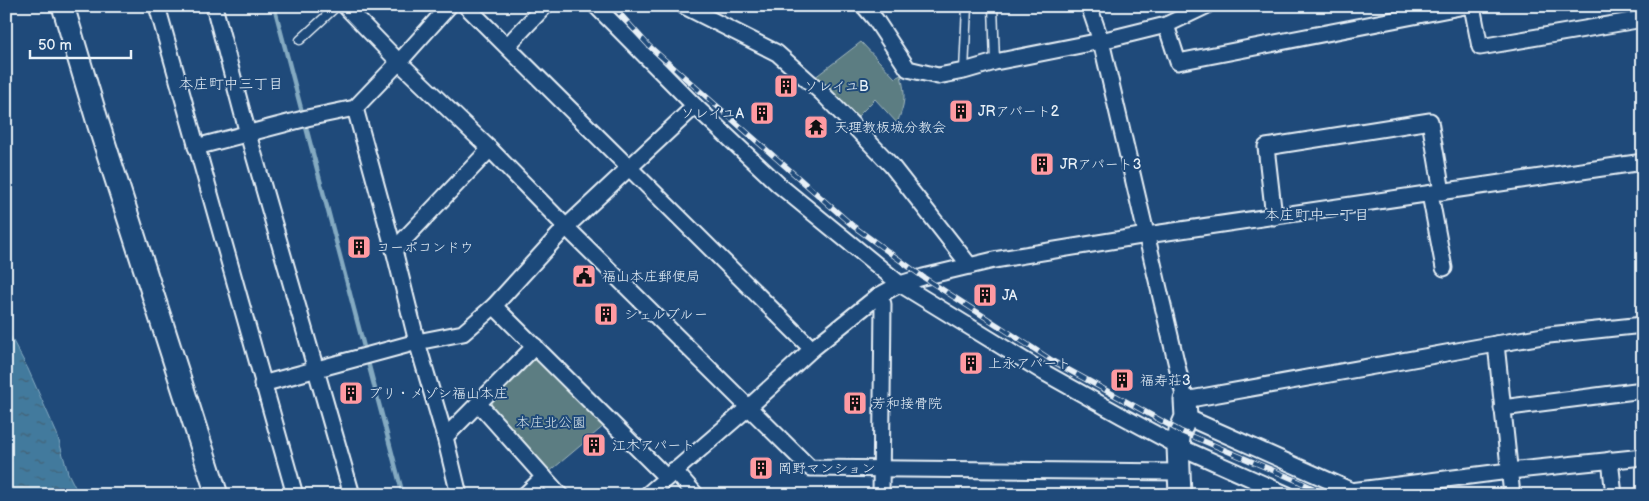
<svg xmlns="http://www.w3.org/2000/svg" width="1649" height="501" font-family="'Balsamiq Sans','Klee One',sans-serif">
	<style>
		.green { fill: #5b7d82; stroke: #a2b7bd }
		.water { fill: url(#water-ripples); stroke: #84aac1 }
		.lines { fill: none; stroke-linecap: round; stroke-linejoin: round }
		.stream { stroke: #84aac1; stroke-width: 4.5 }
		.lane-casing { stroke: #e8f1f8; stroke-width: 11 }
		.street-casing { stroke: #e8f1f8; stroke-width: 19 }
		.secondary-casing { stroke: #e8f1f8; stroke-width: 25 }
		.lane { stroke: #1f4a7a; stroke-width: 8 }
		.street { stroke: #1f4a7a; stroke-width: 15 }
		.secondary { stroke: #1f4a7a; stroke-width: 21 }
		.rail-casing { stroke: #e8f1f8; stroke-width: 5.5 }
		.rail { stroke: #1f4a7a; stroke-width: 4; stroke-dasharray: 11; stroke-linecap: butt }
		.labels { text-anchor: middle; stroke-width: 4; stroke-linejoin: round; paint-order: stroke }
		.poi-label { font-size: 14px; fill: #e8f1f8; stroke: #1f4a7a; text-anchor: start }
		.park-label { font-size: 14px; fill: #d3e0e6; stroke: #1f4a7a }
		.neighbourhood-label { font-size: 15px; fill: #e8f1f8; stroke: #1f4a7a }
	</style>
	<defs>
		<pattern id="water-ripples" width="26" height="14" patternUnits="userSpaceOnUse" patternTransform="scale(1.25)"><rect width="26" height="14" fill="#427a9d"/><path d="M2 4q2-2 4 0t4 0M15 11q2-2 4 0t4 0" fill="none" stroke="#446174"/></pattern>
	</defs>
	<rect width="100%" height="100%" fill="#1f4a7a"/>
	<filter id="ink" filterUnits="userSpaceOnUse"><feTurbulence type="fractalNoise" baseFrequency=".02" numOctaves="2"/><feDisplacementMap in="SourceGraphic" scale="10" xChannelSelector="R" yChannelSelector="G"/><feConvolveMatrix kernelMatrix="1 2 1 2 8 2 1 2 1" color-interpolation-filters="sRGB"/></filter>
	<g filter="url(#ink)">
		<!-- green -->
		<g class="green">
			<path d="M861 42 895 78 901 75C906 96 905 104 897 123L875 99 853 121 814 78Z"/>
			<path d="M530 356H537L605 425 548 473 483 403Z"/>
		</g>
		<!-- water -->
		<path class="water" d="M6 328 28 369 57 434 68 473 79 495H6Z"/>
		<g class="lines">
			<!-- stream -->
			<path class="stream" d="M274 6 403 495"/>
			<!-- lane casing -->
			<g class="lane-casing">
				<g id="lane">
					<path d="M993 6 995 62"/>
					<path d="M300 40 337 6"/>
					<path d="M964 71 967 6"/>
				</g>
			</g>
			<!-- street casing -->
			<g class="street-casing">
				<g id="street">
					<path d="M157 6 295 495"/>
					<path d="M214 6 248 134 352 495"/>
					<path d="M345 6 399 62 490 149 566 227 810 468 1179 472"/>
					<path d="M466 6 812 349"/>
					<path d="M596 6 695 106 779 185 900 284 1045 373 1122 416 1178 446 1288 495"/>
					<path d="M684 6 777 53 823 94 891 165 970 266"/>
					<path d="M864 6 875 19 908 69 938 76 964 71 995 62 1101 41 1166 25 1206 6"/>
					<path d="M1089 6 1101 41 1185 400 1496 344 1549 335 1643 325"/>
					<path d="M1472 6 1480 47 1643 19"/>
					<path d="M1166 25 1178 62 1465 6"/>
					<path d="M507 46 545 6"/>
					<path d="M355 108 394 250 417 342 445 437 459 495"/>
					<path d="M196 147 307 118 355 108 399 62 449 6"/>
					<path d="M1430 194 1444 268"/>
					<path d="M1274 217 1266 147 1430 121 1442 192"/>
					<path d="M394 250 490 149"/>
					<path d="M878 296 883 304 881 495"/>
					<path d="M494 306 666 477"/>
					<path d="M1496 344 1512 495"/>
					<path d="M262 384 417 342 463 333 494 306 566 227 695 106"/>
					<path d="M478 403 560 495"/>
					<path d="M1502 408 1643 390"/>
					<path d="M1186 417 1359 494"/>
					<path d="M445 437 535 346"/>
					<path d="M1610 460 1614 495"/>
					<path d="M674 470 696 495"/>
					<path d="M1351 491 1509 471 1643 457"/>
					<path d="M525 495 544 477"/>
					<path d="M647 495 749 407 812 349 878 296 900 284 923 277 994 260 1147 235 1643 162"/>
				</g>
			</g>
			<!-- secondary casing -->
			<g class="secondary-casing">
				<g id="secondary">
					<path d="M63 6 98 123 217 495"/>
					<path d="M1180 495 1178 446 1180 431 1186 417 1185 400"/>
				</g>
			</g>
			<!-- lane -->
			<use href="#lane" class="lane"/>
			<!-- street -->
			<use href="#street" class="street"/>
			<!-- secondary -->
			<use href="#secondary" class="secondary"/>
			<!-- rail casing -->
			<g class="rail-casing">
				<path id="rail" d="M613 6 649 46 853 226 923 277 1056 363 1180 431 1298 481 1327 495"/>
			</g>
			<!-- rail -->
			<use href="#rail" class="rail"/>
		</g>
	</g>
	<!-- icons -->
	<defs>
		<g id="building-square" transform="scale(1.25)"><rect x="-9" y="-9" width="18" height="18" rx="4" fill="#ff9aa2" stroke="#1f4a7a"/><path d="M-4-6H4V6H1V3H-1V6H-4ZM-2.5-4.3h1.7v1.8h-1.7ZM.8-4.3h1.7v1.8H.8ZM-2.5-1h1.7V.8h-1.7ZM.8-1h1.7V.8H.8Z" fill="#111"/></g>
		<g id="temple-square" transform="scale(1.25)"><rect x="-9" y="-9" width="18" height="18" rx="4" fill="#ff9aa2" stroke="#1f4a7a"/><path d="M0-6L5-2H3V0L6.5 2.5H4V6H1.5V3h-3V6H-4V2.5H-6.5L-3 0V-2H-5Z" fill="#111"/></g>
		<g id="civic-square" transform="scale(1.25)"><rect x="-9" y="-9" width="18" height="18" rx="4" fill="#ff9aa2" stroke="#1f4a7a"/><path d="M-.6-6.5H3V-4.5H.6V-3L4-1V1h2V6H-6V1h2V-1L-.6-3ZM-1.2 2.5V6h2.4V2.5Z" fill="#111"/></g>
	</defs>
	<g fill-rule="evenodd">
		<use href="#building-square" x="786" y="86"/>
		<use href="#building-square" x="961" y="111"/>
		<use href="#building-square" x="762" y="113"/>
		<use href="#temple-square" x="816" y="127"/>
		<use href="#building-square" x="1042" y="164"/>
		<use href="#building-square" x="359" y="247"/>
		<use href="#civic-square" x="584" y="276"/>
		<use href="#building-square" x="985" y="295"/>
		<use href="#building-square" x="606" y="314"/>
		<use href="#building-square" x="971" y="363"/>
		<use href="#building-square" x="1122" y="380"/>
		<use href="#building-square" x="351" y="393"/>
		<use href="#building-square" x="855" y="403"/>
		<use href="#building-square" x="594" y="445"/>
		<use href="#building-square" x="761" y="468"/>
	</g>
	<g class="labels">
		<!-- poi labels -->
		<g class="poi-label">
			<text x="804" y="91">ソレイユB</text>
			<text x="978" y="116">JRアパート2</text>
			<text x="744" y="118" text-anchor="end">ソレイユA</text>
			<text x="834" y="132">天理教板城分教会</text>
			<text x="1060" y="169">JRアパート3</text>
			<text x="376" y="252">コーポコンドウ</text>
			<text x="602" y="281">福山本庄郵便局</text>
			<text x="1002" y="300">JA</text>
			<text x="624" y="319">シェルブルー</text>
			<text x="988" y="368">上永アパート</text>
			<text x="1140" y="385">福寿荘3</text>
			<text x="368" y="398">プリ・メゾン福山本庄</text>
			<text x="872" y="408">芳和接骨院</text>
			<text x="612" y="450">江木アパート</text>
			<text x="778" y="473">岡野マンション</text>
		</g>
		<!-- park labels -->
		<g class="park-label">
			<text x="551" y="427">本庄北公園</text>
		</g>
		<!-- neighbourhood labels -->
		<g class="neighbourhood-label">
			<text x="231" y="89">本庄町中三丁目</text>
			<text x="1317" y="220">本庄町中一丁目</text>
		</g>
	</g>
	<!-- margin -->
	<rect width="1649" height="501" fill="none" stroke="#1f4a7a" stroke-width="25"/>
	<rect x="12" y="12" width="1624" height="476" fill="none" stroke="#e8f1f8" stroke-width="2" filter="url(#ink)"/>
	<!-- scale -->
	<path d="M30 50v8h101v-8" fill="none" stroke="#e8f1f8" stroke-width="2.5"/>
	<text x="38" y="50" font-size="15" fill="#e8f1f8" stroke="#1f4a7a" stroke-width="4" paint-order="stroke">50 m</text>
</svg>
